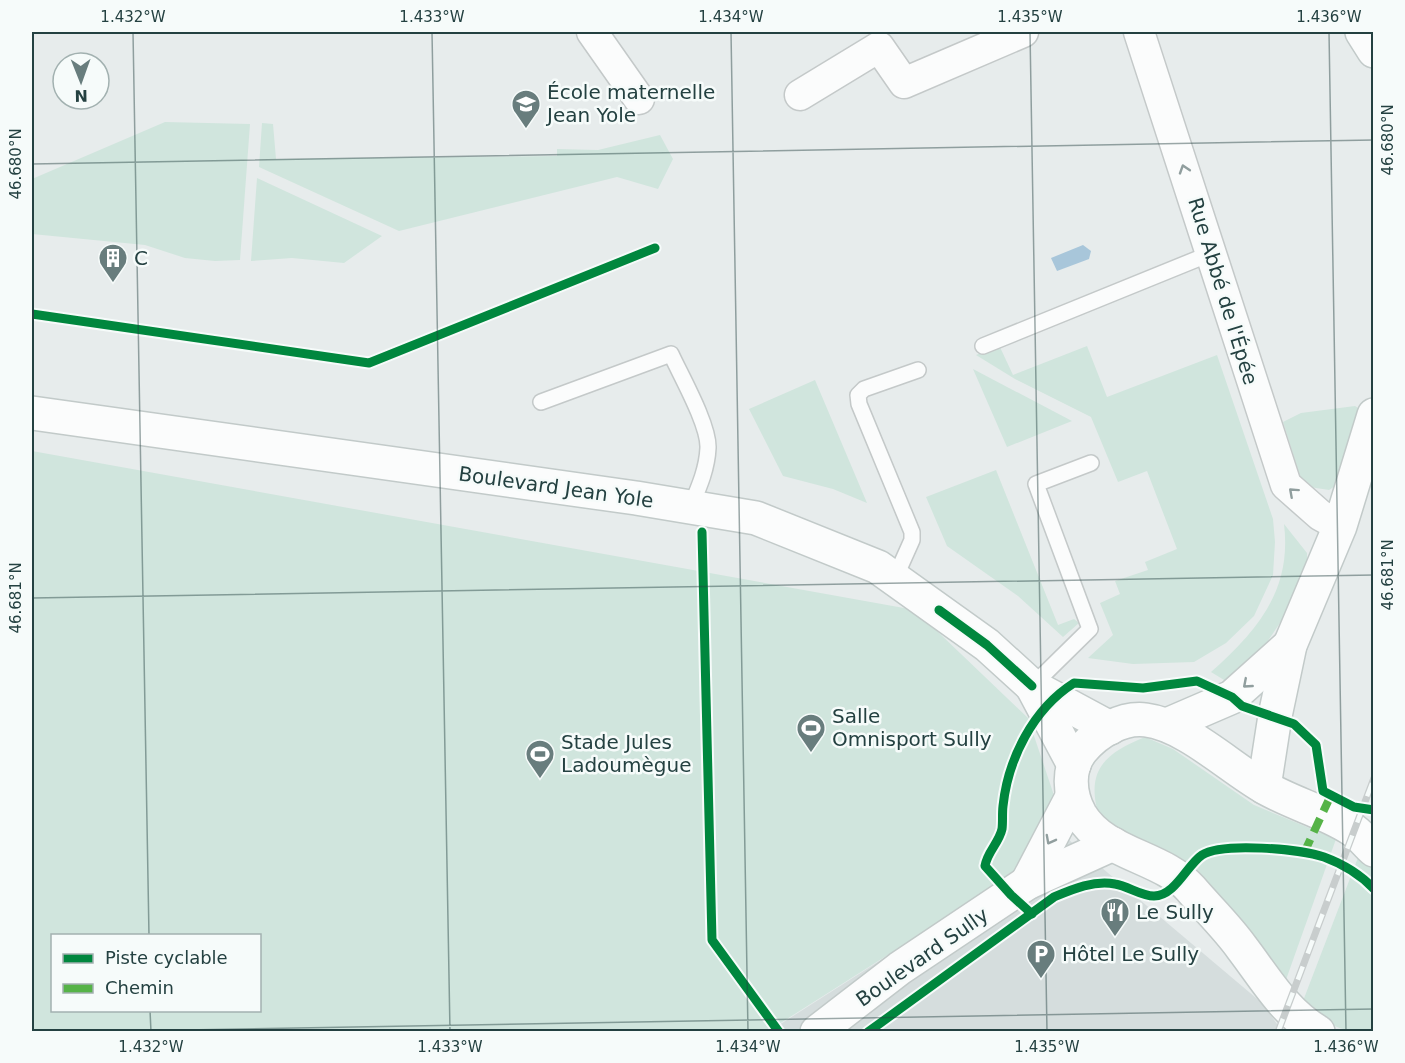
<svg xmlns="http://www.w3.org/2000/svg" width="1405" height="1063" font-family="'DejaVu Sans',sans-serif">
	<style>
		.built { fill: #d5dddd }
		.green { fill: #d0e5dd; fill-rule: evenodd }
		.water { fill: #a8c6da }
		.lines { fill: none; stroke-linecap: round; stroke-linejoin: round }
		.lane-casing { stroke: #c4c9c9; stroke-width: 18 }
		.street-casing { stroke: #c4c9c9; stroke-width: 33 }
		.secondary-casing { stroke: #c2cac9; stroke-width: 36 }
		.lane { stroke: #fbfcfc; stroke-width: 15 }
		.street { stroke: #fbfcfc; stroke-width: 30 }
		.secondary { stroke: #fbfcfc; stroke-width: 33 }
		.rail-casing { stroke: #c8cdcd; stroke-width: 7 }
		.rail { stroke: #f6fbfa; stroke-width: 4.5; stroke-dasharray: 14; stroke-linecap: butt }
		.quiet { stroke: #55b347; stroke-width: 8; stroke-dasharray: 15 8; stroke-linecap: butt }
		.cycleway-casing { stroke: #f6fbfa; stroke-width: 13 }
		.cycleway { stroke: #00873e; stroke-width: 9 }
		.oneway { stroke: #909e9e }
		.ticks { fill: none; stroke: #244141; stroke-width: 1.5; stroke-opacity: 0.45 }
		.labels { text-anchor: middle; stroke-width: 5; stroke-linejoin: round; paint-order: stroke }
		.poi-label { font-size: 20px; fill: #244141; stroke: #f6fbfa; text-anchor: start }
		.street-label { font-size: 20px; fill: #244141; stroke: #f6fbfa }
		.neatline { fill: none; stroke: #244141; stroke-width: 2 }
		.ticks-label { font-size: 15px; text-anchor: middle; fill: #244141 }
	</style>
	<rect width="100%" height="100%" fill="#e7ecec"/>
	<!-- built -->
	<path class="built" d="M1069 840 1262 1003 1282 1031 768 1032Z"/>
	<!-- green -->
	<g class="green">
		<path d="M165 122 250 124 240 260 215 261 185 258 145 245 32 234V179Z"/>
		<path d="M262 123 273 124 276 159 557 156V149L598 150 660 135 673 159 658 189 617 177 399 231 259 167Z"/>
		<path d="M257 178 382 236 344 263 292 258 251 261Z"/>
		<path d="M999 345 1013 375 1087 346 1107 397 1217 355 1273 519 1275 542 1273 575 1254 616 1226 643 1194 662 1133 664 1088 658 1113 635 1100 603 1120 594 1115 581 1148 570 1145 562 1177 549 1147 471 1118 482 1091 417 1015 379 976 355Z"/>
		<path d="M973 369 1072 421 1007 447Z"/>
		<path d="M815 380 867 503 833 489 783 476 749 409Z"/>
		<path d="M1355 406 1361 410 1338 484 1329 490 1303 486 1283 422 1301 413Z"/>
		<path d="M32 451 915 610 1028 718 1069 840 768 1031H32ZM52 936H260V1010H52Z"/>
		<path d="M996 470 1058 625 1074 619 1079 623 1063 637 1018 596 947 546 926 497Z"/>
		<path d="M1284 524 1307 553V569L1296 599 1255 660 1229 683 1211 672C1258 630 1292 590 1284 524Z"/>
		<path d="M1145 737 1173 749 1254 805 1336 839 1282 991 1098 813C1086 769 1106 753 1145 737Z"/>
		<path d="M1359 855 1373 866V1031C1333 1031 1332 1027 1303 1001Z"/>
	</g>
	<!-- water -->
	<path class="water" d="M1083 245 1091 251 1089 259 1057 271 1051 258Z"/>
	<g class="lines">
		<!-- lane casing -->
		<g class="lane-casing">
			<g id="lane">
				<path d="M983 346 1212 253"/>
				<path d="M541 402 671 354C681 376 709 425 708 448 707 469 699 487 691 506"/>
				<path d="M895 578 912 540V532L859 404 858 395 864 389 918 370"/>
				<path d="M1032 686 1090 629 1036 484 1091 463"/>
			</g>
		</g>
		<!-- street casing -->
		<g class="street-casing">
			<g id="street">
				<path d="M592 32 639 99"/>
				<path d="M1139 32 1286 485 1320 515 1340 526"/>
				<path d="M800 95 879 47 904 83 1023 32"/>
			</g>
		</g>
		<!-- secondary casing -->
		<g class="secondary-casing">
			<g id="secondary">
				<path d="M1362 32 1374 51"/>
				<path d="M32 413 636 498 756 518 878 567 987 645 1032 686 1110 728"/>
				<path d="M1032 686 1074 765"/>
				<path d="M1167 725 1232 697 1290 645"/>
				<path d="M1264 787 1275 716 1290 645 1340 526 1374 415"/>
				<path d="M1027 883 1072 797"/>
				<path d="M817 1032 900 968 1027 883 1113 844"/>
				<path d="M1318 1032C1284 1012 1265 978 1242 948 1227 927 1208 909 1191 889 1162 856 1104 855 1080 814 1069 794 1067 768 1082 750 1097 732 1122 717 1146 720 1186 725 1229 767 1264 787 1291 803 1323 811 1350 828 1359 833 1366 843 1374 850"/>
			</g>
		</g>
		<!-- lane -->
		<use href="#lane" class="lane"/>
		<!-- street -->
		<use href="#street" class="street"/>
		<!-- secondary -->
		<use href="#secondary" class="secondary"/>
		<!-- rail casing -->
		<g class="rail-casing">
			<path id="rail" d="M1278 1032 1374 778"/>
		</g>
		<!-- rail -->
		<use href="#rail" class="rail"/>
		<!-- quiet -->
		<path class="quiet" d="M1304 853 1331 795"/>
		<!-- cycleway casing -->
		<g class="cycleway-casing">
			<g id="cycleway">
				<path d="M32 314 369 363 655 248"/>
				<path d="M702 532 712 940 779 1032"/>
				<path d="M939 610 987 645 1032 686"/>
				<path d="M1032 914 1011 895 985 866C987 852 999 843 1002 829 1003 822 1002 814 1003 806 1008 759 1033 709 1074 683L1143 688 1197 681 1232 697 1242 706 1294 724 1316 745 1323 791 1354 807 1374 810"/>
				<path d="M868 1032 1054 897C1073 889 1094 880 1115 884 1128 886 1141 896 1154 896 1175 896 1187 865 1202 855 1222 842 1301 849 1324 857 1343 864 1360 874 1374 889"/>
			</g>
		</g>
		<!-- cycleway -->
		<use href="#cycleway" class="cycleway"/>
	</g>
	<!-- one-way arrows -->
	<defs><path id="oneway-chevron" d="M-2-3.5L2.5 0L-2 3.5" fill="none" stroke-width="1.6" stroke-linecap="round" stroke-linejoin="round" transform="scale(1.5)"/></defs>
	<g class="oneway">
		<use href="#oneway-chevron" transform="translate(1184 169) rotate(-108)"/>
		<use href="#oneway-chevron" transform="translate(1293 492) rotate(-138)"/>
		<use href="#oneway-chevron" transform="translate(1247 684) rotate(139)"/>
		<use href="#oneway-chevron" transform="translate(1050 840) rotate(118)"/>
	</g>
	<!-- ticks -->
	<path class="ticks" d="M133 32 149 936M432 32 450 1032M731 32 748 1032M1030 32 1047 1032M1329 32 1346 1032M32 164 1374 140M32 598 1374 575M150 1010 151 1032M71 1032 1374 1009"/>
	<!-- icons -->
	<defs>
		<g id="school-pin" transform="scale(1.5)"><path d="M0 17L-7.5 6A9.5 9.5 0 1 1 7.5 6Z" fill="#687d7d" stroke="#f6fbfa"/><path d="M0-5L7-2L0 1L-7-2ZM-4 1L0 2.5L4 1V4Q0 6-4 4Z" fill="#fff"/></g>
		<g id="building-pin" transform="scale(1.5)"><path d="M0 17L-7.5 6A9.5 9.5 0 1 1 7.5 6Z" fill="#687d7d" stroke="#f6fbfa"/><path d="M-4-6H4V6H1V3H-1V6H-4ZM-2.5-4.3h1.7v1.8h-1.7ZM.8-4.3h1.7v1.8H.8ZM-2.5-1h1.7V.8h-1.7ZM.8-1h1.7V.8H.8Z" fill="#fff"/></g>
		<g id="stadium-pin" transform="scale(1.5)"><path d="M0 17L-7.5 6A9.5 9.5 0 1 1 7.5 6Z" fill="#687d7d" stroke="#f6fbfa"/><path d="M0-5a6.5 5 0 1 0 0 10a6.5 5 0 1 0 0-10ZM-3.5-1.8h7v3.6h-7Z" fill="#fff"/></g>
		<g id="restaurant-pin" transform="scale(1.5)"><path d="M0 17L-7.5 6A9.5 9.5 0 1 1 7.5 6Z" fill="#687d7d" stroke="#f6fbfa"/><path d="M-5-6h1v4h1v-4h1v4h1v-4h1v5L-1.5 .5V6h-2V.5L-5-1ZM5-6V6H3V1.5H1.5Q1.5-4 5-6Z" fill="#fff"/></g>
		<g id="parking-pin" transform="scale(1.5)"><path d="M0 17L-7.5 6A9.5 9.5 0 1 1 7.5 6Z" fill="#687d7d" stroke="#f6fbfa"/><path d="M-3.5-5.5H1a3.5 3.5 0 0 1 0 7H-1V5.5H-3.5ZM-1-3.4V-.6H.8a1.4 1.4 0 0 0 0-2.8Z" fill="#fff"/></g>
	</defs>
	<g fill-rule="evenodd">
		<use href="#school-pin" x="526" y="104"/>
		<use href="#building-pin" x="113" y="258"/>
		<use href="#stadium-pin" x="811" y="728"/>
		<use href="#stadium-pin" x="540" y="754"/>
		<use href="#restaurant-pin" x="1115" y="912"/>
		<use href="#parking-pin" x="1041" y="954"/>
	</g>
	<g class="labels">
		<!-- poi labels -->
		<g class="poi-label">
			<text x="547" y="99">École maternelle<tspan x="547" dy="23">Jean Yole</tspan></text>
			<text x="134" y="265">C</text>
			<text x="832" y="723">Salle<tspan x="832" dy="23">Omnisport Sully</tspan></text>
			<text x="561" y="749">Stade Jules<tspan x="561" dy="23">Ladoumègue</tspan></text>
			<text x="1136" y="919">Le Sully</text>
			<text x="1062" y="961">Hôtel Le Sully</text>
		</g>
		<!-- street labels -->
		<g class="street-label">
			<text transform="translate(1223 291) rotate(73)" y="7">Rue Abbé de l'Épée</text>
			<text transform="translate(556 487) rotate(8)" y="7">Boulevard Jean Yole</text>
			<text transform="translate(922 957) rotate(-35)" y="7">Boulevard Sully</text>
		</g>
	</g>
	<!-- border -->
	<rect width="1405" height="1063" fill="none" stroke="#f6fbfa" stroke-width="66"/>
	<!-- legend -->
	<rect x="51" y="934" width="210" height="78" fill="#f6fbfa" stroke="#a2b1b0" stroke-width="1.5"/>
	<rect x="63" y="954" width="30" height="9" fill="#00873e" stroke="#a2b1b0" stroke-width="1.5"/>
	<text x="105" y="964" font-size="18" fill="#244141">Piste cyclable</text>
	<rect x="63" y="984" width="30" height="9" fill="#55b347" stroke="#a2b1b0" stroke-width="1.5"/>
	<text x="105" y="994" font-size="18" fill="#244141">Chemin</text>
	<!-- north arrow -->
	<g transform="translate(81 81) rotate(179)"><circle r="28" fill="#f6fbfa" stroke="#a2b1b0" stroke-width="1.5"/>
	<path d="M0-4.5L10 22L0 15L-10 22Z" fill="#687d7d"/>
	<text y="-9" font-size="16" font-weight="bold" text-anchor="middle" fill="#244141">N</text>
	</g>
	<rect x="33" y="33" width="1339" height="997" class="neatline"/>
	<g class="ticks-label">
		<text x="133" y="22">1.432°W</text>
		<text x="432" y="22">1.433°W</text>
		<text x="731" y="22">1.434°W</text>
		<text x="1030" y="22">1.435°W</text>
		<text x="1329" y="22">1.436°W</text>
		<text transform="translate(1388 140) rotate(-90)" y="5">46.680°N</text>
		<text transform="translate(16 164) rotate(-90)" y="5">46.680°N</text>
		<text transform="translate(1388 575) rotate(-90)" y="5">46.681°N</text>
		<text transform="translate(16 598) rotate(-90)" y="5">46.681°N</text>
		<text x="151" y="1052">1.432°W</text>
		<text x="450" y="1052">1.433°W</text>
		<text x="748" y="1052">1.434°W</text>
		<text x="1047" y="1052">1.435°W</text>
		<text x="1346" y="1052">1.436°W</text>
	</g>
</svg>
